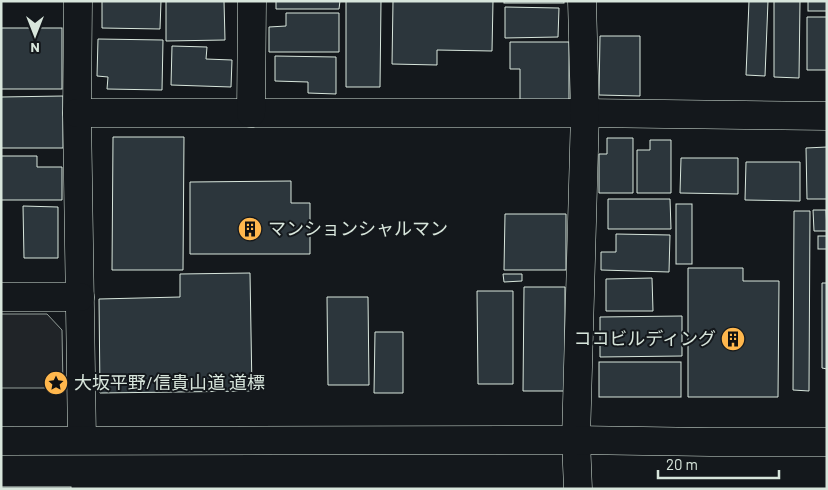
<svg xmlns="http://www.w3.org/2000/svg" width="828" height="490" font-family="Barlow,'Noto Sans JP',sans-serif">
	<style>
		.green { fill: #202428; stroke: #939e99 }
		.building { fill: #2c363c; stroke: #d8e6dc }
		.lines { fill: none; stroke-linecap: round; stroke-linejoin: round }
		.street-casing { stroke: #d8e6dc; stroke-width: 29 }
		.secondary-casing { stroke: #d8e6dc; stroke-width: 29 }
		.street { stroke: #14181c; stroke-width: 28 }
		.secondary { stroke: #14181c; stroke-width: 28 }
		.labels { text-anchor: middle; stroke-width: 4; stroke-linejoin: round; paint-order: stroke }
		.poi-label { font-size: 18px; fill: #d8e6dc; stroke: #14181c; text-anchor: start }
	</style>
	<rect width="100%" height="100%" fill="#14181c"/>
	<!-- green -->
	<path class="green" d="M1 314H47L62 330 63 388H1Z"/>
	<!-- building -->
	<g class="building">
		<path d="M102 1H161L160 29 102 28Z"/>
		<path d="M166 1H224L225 40 166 41Z"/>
		<path d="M276 1H340L339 9H276Z"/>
		<path d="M346 1H381L380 87H346Z"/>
		<path d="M393 1H493L492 51 437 50V65L392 64Z"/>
		<rect x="504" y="1" width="60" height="2"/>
		<path d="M749 1H768L765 76 746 75Z"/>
		<path d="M774 1H800L799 78 774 77Z"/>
		<rect x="808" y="1" width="19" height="10"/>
		<path d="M505 7 559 8 558 37 505 38Z"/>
		<path d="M286 13H339V52H269V27L286 26Z"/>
		<path d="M807 17H827V83V70H807Z"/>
		<rect x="1" y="28" width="61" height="61"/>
		<path d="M600 36H640V96L599 95Z"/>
		<path d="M98 39 163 40 162 90 107 89 108 77 97 76Z"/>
		<path d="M510 42H569V100H520V69H510Z"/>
		<path d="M172 46 207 47 206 59 232 60 231 87 171 85Z"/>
		<path d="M275 56 336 57V94L308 93V82L275 81Z"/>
		<path d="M63 96V148H1V97Z"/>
		<path d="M113 137H184L183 270H112Z"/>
		<path d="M607 138H633V193H599V154H607Z"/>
		<path d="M650 140H671V193H637V150H650Z"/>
		<path d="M827 147V199H807L806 148Z"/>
		<path d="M1 156H37V167H62V200H1Z"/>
		<path d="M681 158H738V194L680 193Z"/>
		<path d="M746 162H800V201L745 200Z"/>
		<path d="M291 181V203H310V254H190V182Z"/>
		<path d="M608 199H670L671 229H608Z"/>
		<rect x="676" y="204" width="16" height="60"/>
		<path d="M23 206 58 207V258H24Z"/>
		<path d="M813 210H826L827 231H814Z"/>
		<path d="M794 211H810L809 391 793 390Z"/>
		<path d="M505 214H566V270H504Z"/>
		<path d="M616 234 670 235 669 272 601 270V252H616Z"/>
		<rect x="818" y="236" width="9" height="13"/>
		<path d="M688 268H743V281H779L778 397H688Z"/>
		<path d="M250 273 252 391 100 393 99 299 180 297V274Z"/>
		<path d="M503 274H522V281L504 282Z"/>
		<path d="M652 278 653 311H606V279Z"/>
		<path d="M822 283H827V369L822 368Z"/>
		<path d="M524 287H565V391H523Z"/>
		<path d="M477 291H513V384H478Z"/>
		<path d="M327 297H368L369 385H328Z"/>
		<path d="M682 316V356L600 357V317Z"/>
		<path d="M375 332H403V393H374Z"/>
		<rect x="599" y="362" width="82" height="35"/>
		<rect x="1" y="487" width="70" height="2"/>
	</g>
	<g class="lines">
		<!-- street casing -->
		<g class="street-casing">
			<g id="street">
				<path d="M78 1 77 113 82 440"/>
				<path d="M77 113H585L827 116"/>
				<path d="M251 113 252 1"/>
				<path d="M1 297H80"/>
				<path d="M578 489 576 440 585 113 582 1"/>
			</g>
		</g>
		<!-- secondary casing -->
		<g class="secondary-casing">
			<path id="secondary" d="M1 441 576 440 710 442H827"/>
		</g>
		<!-- street -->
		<use href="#street" class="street"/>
		<!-- secondary -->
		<use href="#secondary" class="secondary"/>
	</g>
	<!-- icons -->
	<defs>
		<g id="building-disc" transform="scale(1.25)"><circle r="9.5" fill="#ffb74d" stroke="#14181c"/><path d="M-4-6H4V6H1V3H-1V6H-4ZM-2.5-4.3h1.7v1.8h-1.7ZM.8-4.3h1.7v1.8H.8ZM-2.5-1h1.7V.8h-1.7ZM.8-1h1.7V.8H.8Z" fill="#111"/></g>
		<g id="sight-disc" transform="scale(1.25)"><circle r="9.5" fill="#ffb74d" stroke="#14181c"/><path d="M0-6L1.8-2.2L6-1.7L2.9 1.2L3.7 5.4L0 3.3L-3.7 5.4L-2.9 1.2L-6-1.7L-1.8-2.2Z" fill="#111"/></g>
	</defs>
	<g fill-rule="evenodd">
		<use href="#building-disc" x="250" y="229"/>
		<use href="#building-disc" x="733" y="339"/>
		<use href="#sight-disc" x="56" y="383"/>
	</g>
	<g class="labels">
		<!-- poi labels -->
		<g class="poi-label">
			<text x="268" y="235">マンションシャルマン</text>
			<text x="716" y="345" text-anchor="end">ココビルディング</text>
			<text x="74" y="389">大坂平野/信貴山道 道標</text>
		</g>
	</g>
	<!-- border -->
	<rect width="828" height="490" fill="none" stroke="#d8e6dc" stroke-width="5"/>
	<!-- north arrow -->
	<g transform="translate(35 35) rotate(180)" stroke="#14181c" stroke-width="4" paint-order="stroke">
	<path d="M0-4L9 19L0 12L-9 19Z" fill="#d8e6dc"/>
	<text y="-8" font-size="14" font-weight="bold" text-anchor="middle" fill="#d8e6dc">N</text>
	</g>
	<!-- scale -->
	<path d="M658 470v8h121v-8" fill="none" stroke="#d8e6dc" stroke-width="2.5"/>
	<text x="666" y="470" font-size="15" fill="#d8e6dc" stroke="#14181c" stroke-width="4" paint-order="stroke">20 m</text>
</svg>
